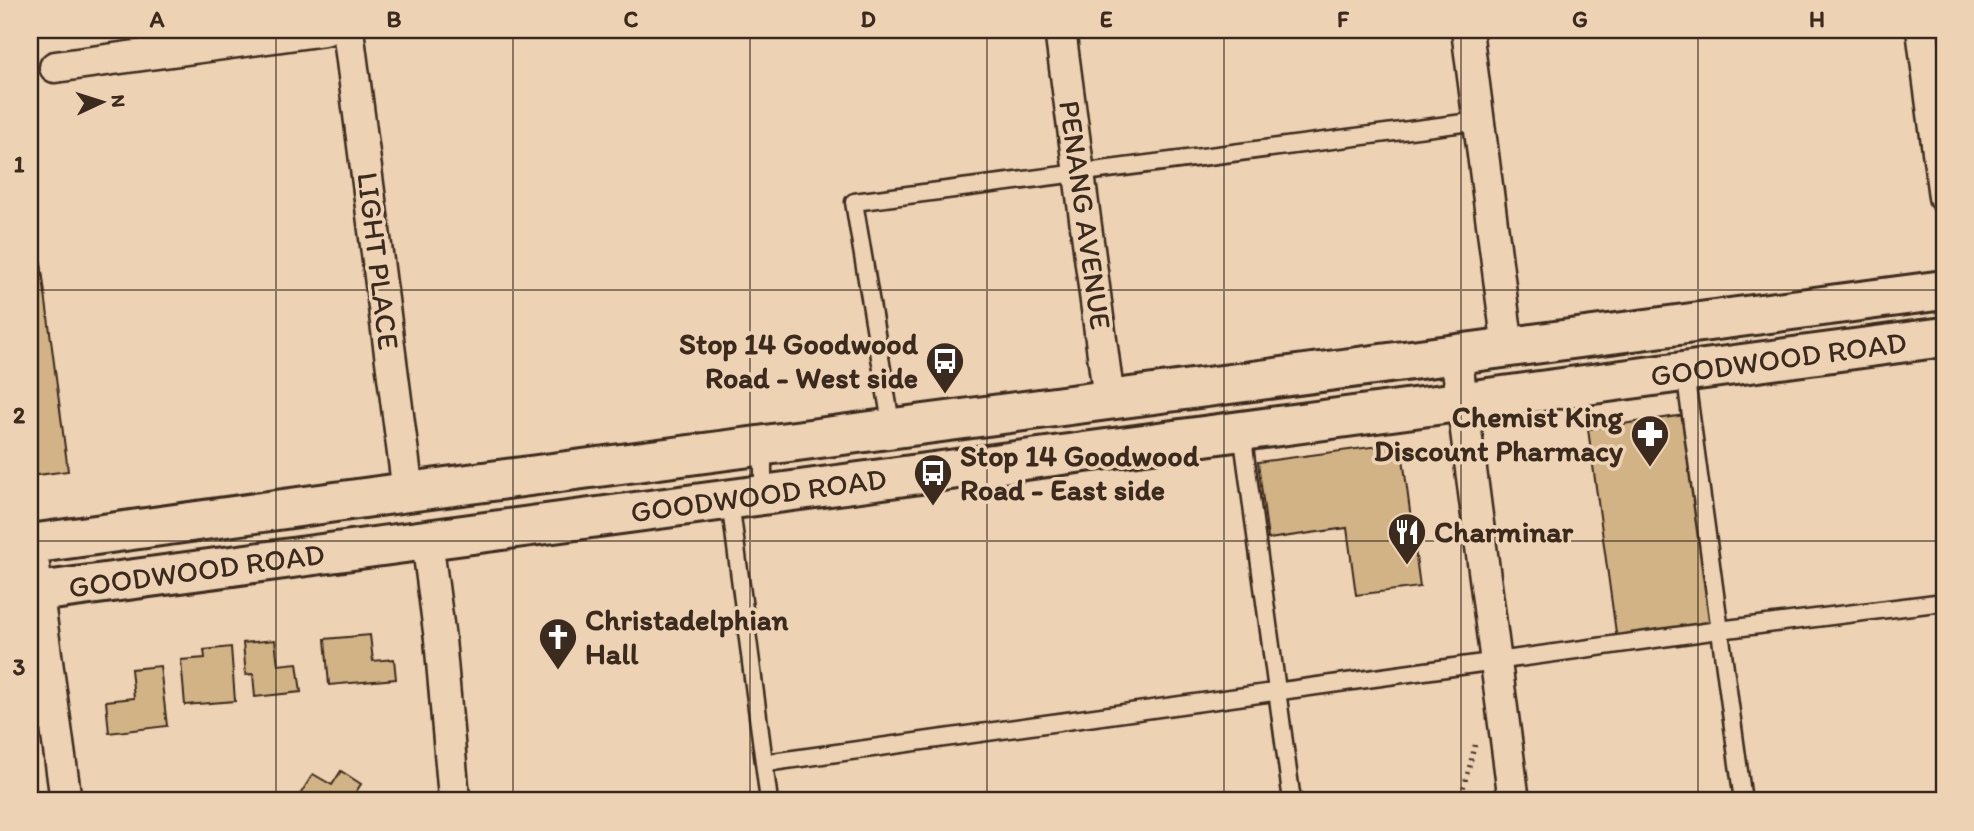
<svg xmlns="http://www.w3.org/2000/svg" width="1974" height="831" font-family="Itim,sans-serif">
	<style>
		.building { fill: #d1b386; stroke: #3b2a1e; stroke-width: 2 }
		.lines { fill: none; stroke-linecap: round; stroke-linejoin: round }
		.lane-casing { stroke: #3b2a1e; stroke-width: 21 }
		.street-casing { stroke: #3b2a1e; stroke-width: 35 }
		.secondary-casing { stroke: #3b2a1e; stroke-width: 44 }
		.path { stroke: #3b2a1e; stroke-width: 4.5; stroke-dasharray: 2 5; stroke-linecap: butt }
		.lane { stroke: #edd2b4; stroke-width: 16 }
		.street { stroke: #edd2b4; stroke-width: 30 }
		.secondary { stroke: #edd2b4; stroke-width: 38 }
		.grid { fill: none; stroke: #3b2a1e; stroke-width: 2; stroke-opacity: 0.55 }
		.labels { text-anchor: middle; stroke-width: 7; stroke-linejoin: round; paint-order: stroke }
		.street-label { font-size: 30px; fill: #3b2a1e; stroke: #edd2b4 }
		.poi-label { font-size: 30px; font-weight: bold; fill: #3b2a1e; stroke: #edd2b4; text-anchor: start }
		.neatline { fill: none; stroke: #3b2a1e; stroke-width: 2.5 }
		.grid-label { font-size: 23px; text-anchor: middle; font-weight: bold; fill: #3b2a1e }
	</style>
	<rect width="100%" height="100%" fill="#edd2b4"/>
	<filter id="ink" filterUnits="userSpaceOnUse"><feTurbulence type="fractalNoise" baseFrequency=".0143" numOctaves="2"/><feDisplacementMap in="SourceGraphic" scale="14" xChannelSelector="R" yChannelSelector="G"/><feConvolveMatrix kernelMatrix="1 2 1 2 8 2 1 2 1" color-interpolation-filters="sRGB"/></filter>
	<g filter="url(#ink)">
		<!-- building -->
		<g class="building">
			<path d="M40 255 68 471 30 476V257Z"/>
			<path d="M1685 415 1714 627 1617 640 1588 429Z"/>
			<path d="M1401 443 1420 587 1356 595 1347 528 1268 539 1258 462Z"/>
			<path d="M370 635 373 661 394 659 396 679 329 685 325 639Z"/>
			<path d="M275 640 278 665 297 663 301 692 255 697 253 674 246 675 243 643Z"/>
			<path d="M231 647 235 701 185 705 181 660 205 658 204 650Z"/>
			<path d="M160 666 167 726 109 733 106 701 134 698 131 669Z"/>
			<path d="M341 771 361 784 350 801H296L313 774 332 785Z"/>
		</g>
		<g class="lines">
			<!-- lane casing -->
			<g class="lane-casing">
				<g id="lane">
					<path d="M1685 372 1743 801"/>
					<path d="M892 429 854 202 1479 121"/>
					<path d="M1242 432 1292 801"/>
					<path d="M763 496V446"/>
					<path d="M730 501 769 801"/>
					<path d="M765 763 1719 630 1944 602"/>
				</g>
			</g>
			<!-- street casing -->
			<g class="street-casing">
				<g id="street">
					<path d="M348 30 408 492"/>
					<path d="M1060 30 1109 400"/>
					<path d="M1467 30 1508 348"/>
					<path d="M1922 30 1944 197"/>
					<path d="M55 67 325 30"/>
					<path d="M1456 354 1514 801"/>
					<path d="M427 540 440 639 454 798 452 801"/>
					<path d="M31 544 66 801"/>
				</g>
			</g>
			<!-- secondary casing -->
			<g class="secondary-casing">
				<g id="secondary">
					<path d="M30 544 408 492 1944 290"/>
					<path id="s1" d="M30 593 1944 337"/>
				</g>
			</g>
			<!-- path -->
			<path class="path" d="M1460 801 1475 745"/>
			<!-- lane -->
			<use href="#lane" class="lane"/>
			<!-- street -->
			<use href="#street" class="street"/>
			<!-- secondary -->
			<use href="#secondary" class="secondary"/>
		</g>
	</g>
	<!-- grid -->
	<path class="grid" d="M276 30V801M513 30V801M750 30V801M987 30V801M1224 30V801M1461 30V801M1698 30V801M30 290H1944M30 541H1944"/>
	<!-- icons -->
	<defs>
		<g id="bus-pin" transform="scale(2.0125)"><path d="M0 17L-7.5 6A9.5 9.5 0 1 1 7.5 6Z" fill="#3b2a1e" stroke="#edd2b4"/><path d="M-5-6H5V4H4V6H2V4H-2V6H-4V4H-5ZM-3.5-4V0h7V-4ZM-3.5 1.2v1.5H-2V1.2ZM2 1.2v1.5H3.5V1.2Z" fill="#fff"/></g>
		<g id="pharmacy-pin" transform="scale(2.0125)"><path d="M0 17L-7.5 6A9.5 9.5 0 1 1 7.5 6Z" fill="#3b2a1e" stroke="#edd2b4"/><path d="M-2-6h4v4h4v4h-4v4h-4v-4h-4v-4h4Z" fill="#fff"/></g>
		<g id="restaurant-pin" transform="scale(2.0125)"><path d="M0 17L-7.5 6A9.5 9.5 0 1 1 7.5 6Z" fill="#3b2a1e" stroke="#edd2b4"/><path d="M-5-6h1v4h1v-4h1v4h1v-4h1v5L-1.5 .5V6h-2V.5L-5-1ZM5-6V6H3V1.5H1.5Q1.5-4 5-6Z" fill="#fff"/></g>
		<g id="church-pin" transform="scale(2.0125)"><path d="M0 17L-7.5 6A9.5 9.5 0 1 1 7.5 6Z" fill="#3b2a1e" stroke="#edd2b4"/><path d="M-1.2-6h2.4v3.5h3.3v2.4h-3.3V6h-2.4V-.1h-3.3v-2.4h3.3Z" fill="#fff"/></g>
	</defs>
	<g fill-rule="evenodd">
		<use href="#bus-pin" x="945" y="361"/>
		<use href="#pharmacy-pin" x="1650" y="434"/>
		<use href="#bus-pin" x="933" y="473"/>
		<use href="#restaurant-pin" x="1407" y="532"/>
		<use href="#church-pin" x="558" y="637"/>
	</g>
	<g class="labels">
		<!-- street labels -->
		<g class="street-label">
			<text transform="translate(1085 215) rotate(82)" y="10">PENANG AVENUE</text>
			<text transform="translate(378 261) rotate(83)" y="10">LIGHT PLACE</text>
			<text dy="10" stroke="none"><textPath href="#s1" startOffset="1764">GOODWOOD ROAD</textPath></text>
			<text dy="10" stroke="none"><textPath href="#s1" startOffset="735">GOODWOOD ROAD</textPath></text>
			<text dy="10" stroke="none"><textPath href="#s1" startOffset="168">GOODWOOD ROAD</textPath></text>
		</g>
		<!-- poi labels -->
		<g class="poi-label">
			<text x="918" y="354" text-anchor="end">Stop 14 Goodwood<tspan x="918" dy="34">Road - West side</tspan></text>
			<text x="1623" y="427" text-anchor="end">Chemist King<tspan x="1623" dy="34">Discount Pharmacy</tspan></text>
			<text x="960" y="466">Stop 14 Goodwood<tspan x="960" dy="34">Road - East side</tspan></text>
			<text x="1434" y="542">Charminar</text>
			<text x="585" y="630">Christadelphian<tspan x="585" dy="34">Hall</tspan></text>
		</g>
	</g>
	<!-- margin -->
	<rect width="1974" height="831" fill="none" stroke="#edd2b4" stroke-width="77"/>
	<!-- north arrow -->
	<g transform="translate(102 102) rotate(86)" stroke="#edd2b4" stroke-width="5" paint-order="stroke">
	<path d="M0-5L12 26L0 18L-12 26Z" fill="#3b2a1e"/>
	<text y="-10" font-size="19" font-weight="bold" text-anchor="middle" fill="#3b2a1e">N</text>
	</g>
	<rect x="38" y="38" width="1898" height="754" class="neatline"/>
	<g class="grid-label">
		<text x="157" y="27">A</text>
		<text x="394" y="27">B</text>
		<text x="631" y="27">C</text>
		<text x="868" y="27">D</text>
		<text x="1106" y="27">E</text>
		<text x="1343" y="27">F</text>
		<text x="1580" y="27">G</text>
		<text x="1817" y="27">H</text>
		<text x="19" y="172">1</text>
		<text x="19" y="423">2</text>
		<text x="19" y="675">3</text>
	</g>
</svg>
